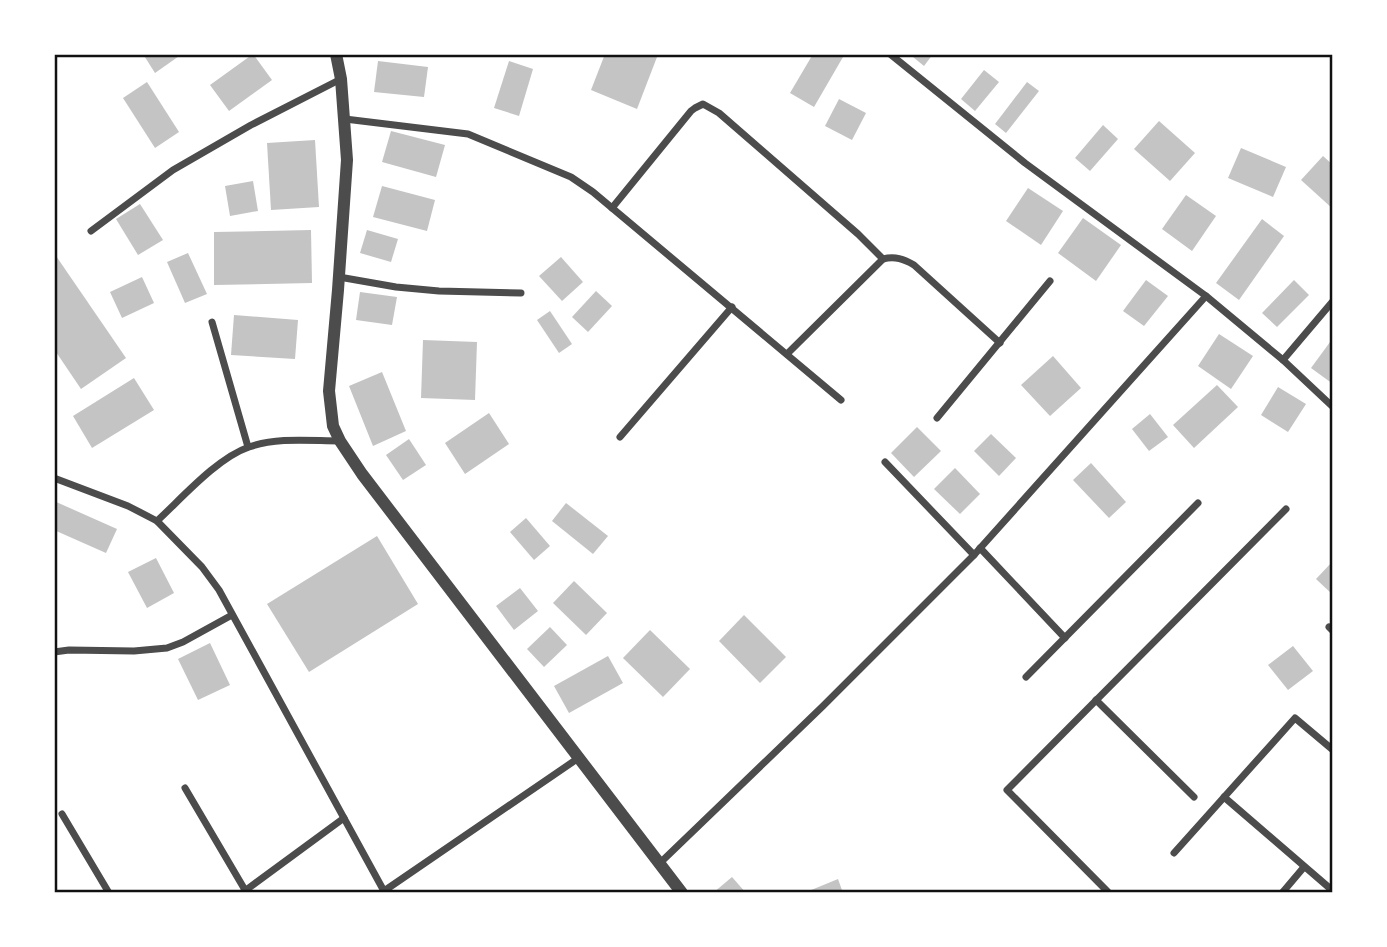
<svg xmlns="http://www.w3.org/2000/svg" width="1387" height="947" font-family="Lato,sans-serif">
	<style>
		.building { fill: #c4c4c4 }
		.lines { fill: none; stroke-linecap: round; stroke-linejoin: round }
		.minor { stroke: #4c4c4c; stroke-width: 7 }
		.tertiary { stroke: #4c4c4c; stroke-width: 12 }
		.neatline { fill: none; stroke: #111; stroke-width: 2.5 }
	</style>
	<rect width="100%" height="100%" fill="#fff"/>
	<!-- building -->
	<g class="building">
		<path d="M143 54H182L155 73Z"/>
		<path d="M253 54 272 80 229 111 210 85Z"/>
		<path d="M605 54H650L657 57 637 109 591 90Z"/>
		<path d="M813 54H839L843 57 814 107 790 93Z"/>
		<path d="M915 54H933L924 66 913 57Z"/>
		<path d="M378 61 428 67 424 97 374 92Z"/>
		<path d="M509 61 533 69 519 116 494 108Z"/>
		<path d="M984 70 999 82 975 111 961 99Z"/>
		<path d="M147 82 179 132 155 148 123 98Z"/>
		<path d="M1027 82 1039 91 1006 133 995 124Z"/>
		<path d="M839 99 866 113 852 140 825 126Z"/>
		<path d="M1159 121 1195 153 1170 181 1134 149Z"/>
		<path d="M1103 125 1118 139 1090 171 1075 158Z"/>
		<path d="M391 131 445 145 436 177 382 162Z"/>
		<path d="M315 140 319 207 271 210 267 143Z"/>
		<path d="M1241 148 1286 167 1273 197 1228 178Z"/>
		<path d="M1323 156 1333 165V209L1301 180Z"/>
		<path d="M253 181 258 211 230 216 225 186Z"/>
		<path d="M382 186 435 200 427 231 373 217Z"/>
		<path d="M1028 188 1063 211 1041 245 1006 221Z"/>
		<path d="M1186 195 1216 216 1192 251 1162 229Z"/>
		<path d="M140 204 163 240 138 255 116 219Z"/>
		<path d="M1083 218 1121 245 1096 281 1058 253Z"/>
		<path d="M1262 219 1284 236 1239 300 1216 283Z"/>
		<path d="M311 230 312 283 214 285V232Z"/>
		<path d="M367 230 398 239 391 262 360 253Z"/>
		<path d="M54 253 126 358 81 389 54 349Z"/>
		<path d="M188 253 207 294 185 303 167 262Z"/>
		<path d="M561 257 583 282 562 301 539 276Z"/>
		<path d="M142 277 154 303 122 318 110 292Z"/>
		<path d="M1146 280 1168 296 1144 326 1123 311Z"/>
		<path d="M1294 280 1309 295 1277 327 1262 313Z"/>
		<path d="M596 291 612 306 588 332 572 317Z"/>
		<path d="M360 292 397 297 392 325 356 320Z"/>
		<path d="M550 311 572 344 559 353 537 320Z"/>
		<path d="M234 315 298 320 295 359 231 355Z"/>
		<path d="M1219 334 1253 356 1231 389 1198 366Z"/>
		<path d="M1333 338V384L1311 368Z"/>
		<path d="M423 340 477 342 475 400 421 398Z"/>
		<path d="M1053 356 1081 388 1050 416 1021 385Z"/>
		<path d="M382 372 406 431 373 446 349 386Z"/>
		<path d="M134 378 154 410 92 448 73 416Z"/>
		<path d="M1217 385 1238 407 1194 448 1173 425Z"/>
		<path d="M1278 387 1306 404 1288 432 1261 415Z"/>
		<path d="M489 413 509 444 465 474 445 443Z"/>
		<path d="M1150 414 1168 437 1149 451 1132 429Z"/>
		<path d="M917 427 941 451 914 477 891 453Z"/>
		<path d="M991 434 1016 458 999 476 974 451Z"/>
		<path d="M409 439 426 465 403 480 386 455Z"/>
		<path d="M1091 463 1126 502 1109 518 1073 480Z"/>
		<path d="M955 468 980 494 960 514 934 489Z"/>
		<path d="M54 501 117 529 106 553 54 530Z"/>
		<path d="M566 503 608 536 593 554 552 521Z"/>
		<path d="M526 518 550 546 534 560 510 532Z"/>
		<path d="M377 536 418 604 309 672 267 604Z"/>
		<path d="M156 558 174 593 147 608 128 572Z"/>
		<path d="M1333 561V595L1316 579Z"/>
		<path d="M574 581 607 613 586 635 553 603Z"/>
		<path d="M520 588 538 611 514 630 496 606Z"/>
		<path d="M744 615 786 657 760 683 719 641Z"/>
		<path d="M550 627 567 645 544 667 527 649Z"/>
		<path d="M650 630 690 669 663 697 623 658Z"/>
		<path d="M210 643 230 685 198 700 178 659Z"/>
		<path d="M1293 646 1313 671 1288 690 1268 665Z"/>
		<path d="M608 656 623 683 569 713 554 686Z"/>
		<path d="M732 877 746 893H713Z"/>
		<path d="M838 879 843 893H804Z"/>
	</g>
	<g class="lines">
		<!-- minor -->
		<g class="minor">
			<path d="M890 54 1025 163 1206 296 1283 360 1333 407"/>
			<path d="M345 119 468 134 571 177 593 192 841 400"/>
			<path d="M612 208 691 111 695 108 703 104 719 113 858 234 883 259"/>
			<path d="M91 231 173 170 251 125 341 79"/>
			<path d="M339 277 396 287 439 291 521 293"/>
			<path d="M212 322 248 447"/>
			<path d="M787 354 883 259C895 256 904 259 914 265L1000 343"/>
			<path d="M1283 360 1333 301"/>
			<path d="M937 418 1050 281"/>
			<path d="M620 437 732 307"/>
			<path d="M885 462 974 555"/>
			<path d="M54 478 128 506 157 521 202 567 219 590 385 893"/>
			<path d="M157 521C182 498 217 458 249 447 277 437 311 441 340 441"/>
			<path d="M980 548 1065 638"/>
			<path d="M1329 627 1333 631"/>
			<path d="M54 652 69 650 134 651 167 648 183 642 232 615"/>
			<path d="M1026 677 1198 503"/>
			<path d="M1096 700 1194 797"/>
			<path d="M185 788 245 890"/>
			<path d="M1224 797 1333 891"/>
			<path d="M62 814 109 893"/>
			<path d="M1174 853 1295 718 1333 750"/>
			<path d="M660 863 823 706 974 555 1206 296"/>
			<path d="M384 891 580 757"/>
			<path d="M242 893 344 818"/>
			<path d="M1109 893 1007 790 1286 509"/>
			<path d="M1282 893 1304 867"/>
		</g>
		<!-- tertiary -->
		<path class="tertiary" d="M336 54 341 79 347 160 338 290 329 391 333 426 340 441 362 474 682 893"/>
	</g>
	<!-- border -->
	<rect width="1387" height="947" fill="none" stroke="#ffffff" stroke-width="112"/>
	<rect x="56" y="56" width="1275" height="835" class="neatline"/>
</svg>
